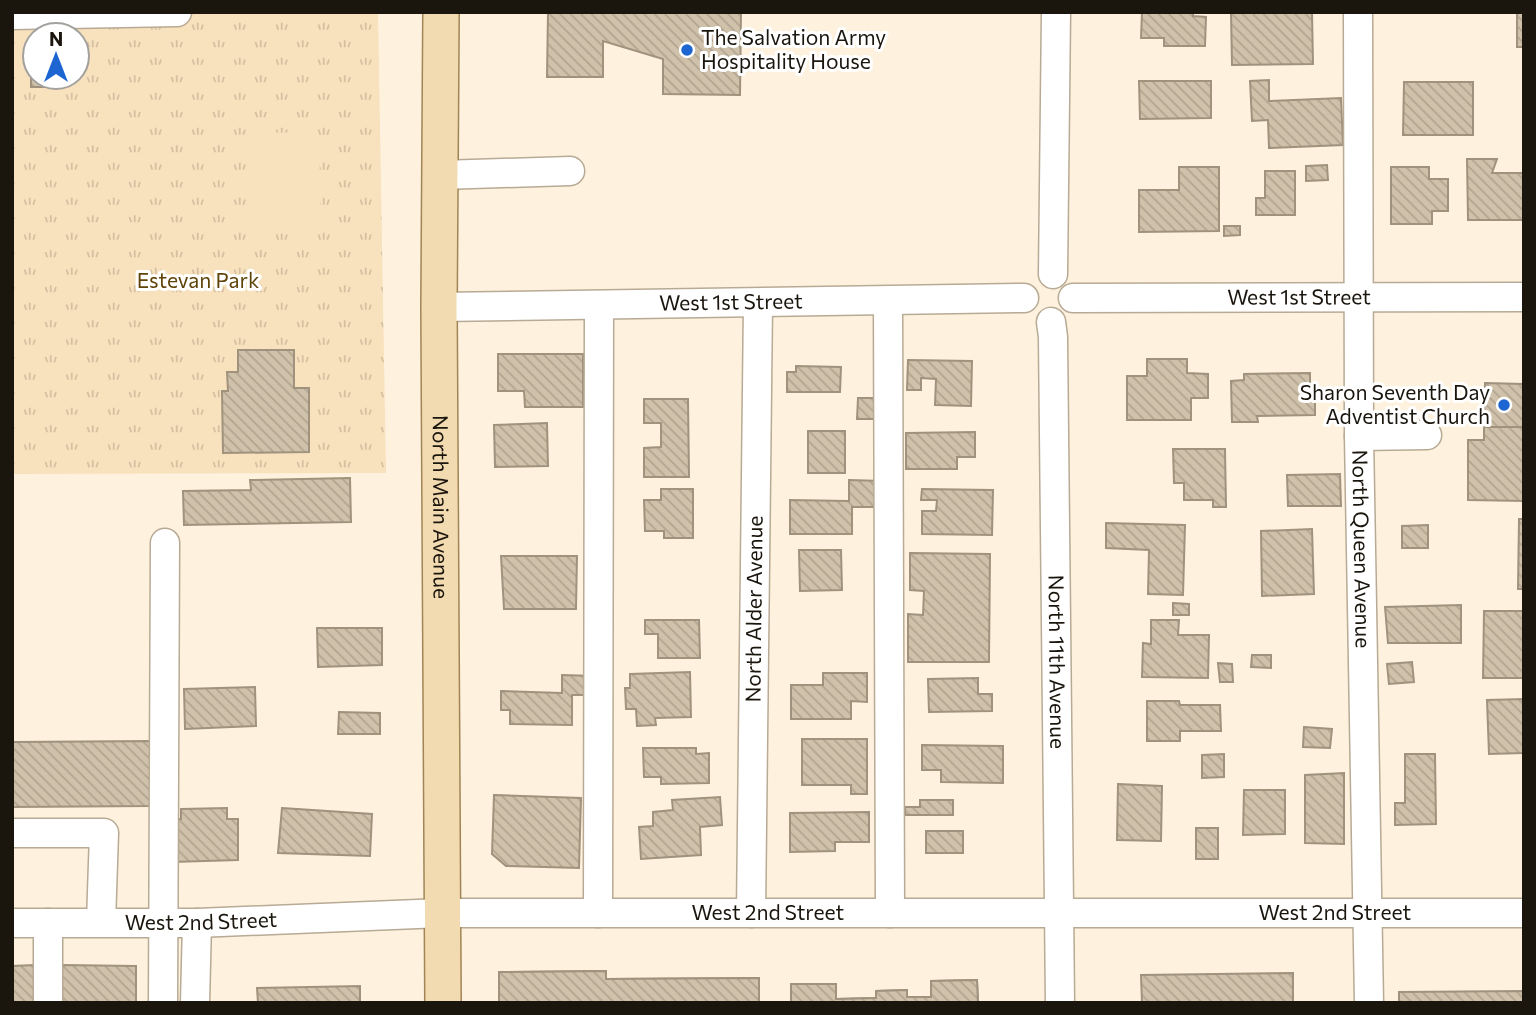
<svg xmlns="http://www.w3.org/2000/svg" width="1536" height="1015" font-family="Commissioner,sans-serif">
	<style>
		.grass { fill: url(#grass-tufts); fill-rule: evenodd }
		.pitch { fill: #f8e1bd }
		.building { fill: url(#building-back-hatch); stroke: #a0927d; stroke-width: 2 }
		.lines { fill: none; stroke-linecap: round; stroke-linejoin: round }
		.minor-casing { stroke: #b8aa94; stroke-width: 31 }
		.major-casing { stroke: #a18556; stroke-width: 38 }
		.minor { stroke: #fff; stroke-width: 28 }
		.major { stroke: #f2dab1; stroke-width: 35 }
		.poi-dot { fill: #1d65d0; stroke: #fff; stroke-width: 2.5 }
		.labels { text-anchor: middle; stroke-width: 6; stroke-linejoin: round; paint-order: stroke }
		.poi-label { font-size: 21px; fill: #1a150d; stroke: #fff; text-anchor: start }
		.park-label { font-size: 21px; fill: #604307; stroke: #fff }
		.street-label { font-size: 21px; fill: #1a150d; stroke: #fff }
	</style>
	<defs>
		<pattern id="grass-tufts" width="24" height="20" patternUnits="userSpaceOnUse" patternTransform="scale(1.75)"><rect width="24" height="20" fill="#f8e1bd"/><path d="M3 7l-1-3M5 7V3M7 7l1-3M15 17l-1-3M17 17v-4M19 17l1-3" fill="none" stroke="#d4c0a1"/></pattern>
		<pattern id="building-back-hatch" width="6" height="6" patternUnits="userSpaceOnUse" patternTransform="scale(1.75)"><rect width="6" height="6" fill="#cfc1aa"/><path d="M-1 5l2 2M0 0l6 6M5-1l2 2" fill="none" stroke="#b1a591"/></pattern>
	</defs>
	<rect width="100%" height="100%" fill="#fef2df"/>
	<!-- grass -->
	<path class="grass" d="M12 12H378L386 473 12 474ZM35 35H77V77H35Z"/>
	<!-- pitch -->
	<path class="pitch" d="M319 132 321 233 254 234 253 133Z"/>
	<!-- building -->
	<g class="building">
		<path d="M548 12H741L740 95 663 94V59L603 41V77H547Z"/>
		<path d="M1142 12H1193V16L1206 17 1205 46H1164V38H1141Z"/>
		<path d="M1231 12H1312L1313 64 1232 65Z"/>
		<rect x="1517" y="12" width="7" height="35"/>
		<path d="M31 52H35V77H48V87H31Z"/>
		<path d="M1269 80V101L1341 98 1343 145 1269 148 1268 120 1252 121 1250 81Z"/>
		<path d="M1139 81H1211V118L1140 119Z"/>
		<path d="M1404 82H1473V135H1403Z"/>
		<path d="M1467 159H1497L1492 173H1524V220H1468Z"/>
		<path d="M1327 165 1328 180 1306 181V166Z"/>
		<path d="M1179 167H1219V231L1139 232V190H1179Z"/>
		<path d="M1391 167H1429V179H1448V211H1432V224H1391Z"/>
		<path d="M1265 171H1295V215H1256V198H1265Z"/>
		<path d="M1224 226H1240V235L1224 236Z"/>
		<path d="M238 350H294V388H309V452L223 453 222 391H228L227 372H238Z"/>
		<path d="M498 354H583V407H525L524 391H498Z"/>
		<path d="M1147 359H1187V373L1208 374V398H1191V420H1127V376H1147Z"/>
		<path d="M908 360 972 361 971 406 935 405 936 379 921 378V390H907Z"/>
		<path d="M796 366 841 367 840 392H787V372H796Z"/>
		<path d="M1310 373V387L1315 386V415L1257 416 1258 422H1232L1231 381 1244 380V374Z"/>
		<path d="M1485 383 1524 384V427H1484Z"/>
		<path d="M858 398H884V419H857Z"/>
		<path d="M644 399H688L689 477H644V448L661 447V423H644Z"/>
		<path d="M547 423 548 466 495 467 494 425Z"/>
		<path d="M1484 427H1524V501L1468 500V440H1484Z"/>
		<rect x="808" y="431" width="37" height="42"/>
		<path d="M975 432V457H957V469H906V433Z"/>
		<path d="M1173 449H1225L1226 507H1213V500H1184V483H1174Z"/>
		<path d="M1340 474 1341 506H1288L1287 475Z"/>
		<path d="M350 478 351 522 184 525 183 491 251 490 250 480Z"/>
		<path d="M849 480 882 481 876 507H852V534H790V500L849 501Z"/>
		<path d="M661 489H693V538H664V531H645L644 500H661Z"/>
		<path d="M922 489 993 490 992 535 922 534V511H936L937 500H921Z"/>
		<path d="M1519 519H1524V589H1518Z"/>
		<path d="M1106 523 1185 525 1183 595 1148 594 1149 550 1106 548Z"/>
		<path d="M1428 525V548H1402V526Z"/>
		<path d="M1312 529 1314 594 1262 596 1261 531Z"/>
		<path d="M799 550H841L842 590 800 591Z"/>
		<path d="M910 553 990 554 989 662H908V614L923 615 924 591 910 590Z"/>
		<path d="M501 556H577L576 609H504Z"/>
		<path d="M1173 603 1189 604V615H1173Z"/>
		<path d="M1461 605V643H1388L1385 607Z"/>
		<path d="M1484 611H1524V678H1483Z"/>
		<path d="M645 620H699L700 658H658V634H645Z"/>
		<path d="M1151 620H1179L1178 635H1209L1208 678 1142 677 1143 643 1151 644Z"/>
		<path d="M317 628H382V665L318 667Z"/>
		<path d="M1252 655H1271V668L1251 667Z"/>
		<path d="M1412 662 1414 682 1389 684 1387 664Z"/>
		<path d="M1218 663 1232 664 1233 682H1220Z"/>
		<path d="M690 672 691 717 655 718 656 725 637 726 636 709H626L625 688H630V674Z"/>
		<path d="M823 673H867V702L851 701V719H791V685H823Z"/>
		<path d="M562 675 595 676 594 695H572V725L510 724V710H501V691L562 693Z"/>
		<path d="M978 678V694H992V711L929 712 928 679Z"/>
		<path d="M255 687 256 726 185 729 184 689Z"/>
		<path d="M1524 699V753L1489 754 1487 700Z"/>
		<path d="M1147 701H1179L1180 705H1220L1221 731H1180V741H1147Z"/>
		<path d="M339 712 380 713V734H338Z"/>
		<path d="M1304 727 1332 729 1330 748 1303 747Z"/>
		<path d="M802 739H867V794H851V785H802Z"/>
		<path d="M152 741V806L12 807V742Z"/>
		<path d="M922 745 1003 746V783L941 782V770H922Z"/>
		<path d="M643 748H696V754L709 753V783L661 784V777H644Z"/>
		<path d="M1224 754V777L1202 778V755Z"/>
		<path d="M1405 754H1435L1436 824 1395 825V803H1405Z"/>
		<path d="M1344 773V844L1305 843V775Z"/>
		<path d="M1118 784 1162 786 1161 841 1117 840Z"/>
		<path d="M1244 790H1285V834L1243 835Z"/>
		<path d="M494 795 581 798 579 868 506 866 492 854Z"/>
		<path d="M720 797 722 825 700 827 701 855 641 859 639 827 653 826V812L673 810 672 800Z"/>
		<path d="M920 800H953V815H905V807H920Z"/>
		<path d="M227 808V819H238V860L172 862 171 819H181V809Z"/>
		<path d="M282 808 372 814 370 856 278 853Z"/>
		<path d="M869 812V842H835V851L790 852V813Z"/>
		<rect x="1196" y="828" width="22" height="31"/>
		<rect x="926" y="831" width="37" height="22"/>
		<path d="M34 965 37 1003H12V966Z"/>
		<path d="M62 965 136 966V1003H61Z"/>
		<path d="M606 971V979L759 978V1003H499V972Z"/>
		<path d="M606 971V979L759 978V1003H499V972Z"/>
		<path d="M1293 973V1003H1142L1141 975Z"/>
		<path d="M977 980 978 1003H791V984H836V999L876 998V991L907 990V997H931V981Z"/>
		<path d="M977 980 978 1003H791V984H836V999L876 998V991L907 990V997H931V981Z"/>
		<path d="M360 986V1003H258L257 988Z"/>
		<path d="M1524 991V1003H1399V992Z"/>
	</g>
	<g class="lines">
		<!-- minor casing -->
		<g class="minor-casing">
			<g id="minor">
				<path id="s1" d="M1358 12 1359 436 1369 1003"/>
				<path d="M12 15 177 12"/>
				<path d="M441 175 570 171"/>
				<path d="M1053 274 1056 12"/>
				<path id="s2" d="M1073 298 1524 297"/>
				<path d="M888 301 890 913"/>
				<path id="s3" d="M439 307 1024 298"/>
				<path id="s4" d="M1051 322 1053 337 1060 1003"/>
				<path d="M1359 436 1427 435"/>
				<path d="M12 833H104L101 922"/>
				<path d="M598 913 599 305"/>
				<path id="s5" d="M751 913 758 303"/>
				<path id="s6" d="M12 923H197L442 913H1524"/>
				<path d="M48 923V1003"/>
				<path d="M163 1003 165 543"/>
				<path d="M195 1003 197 923"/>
			</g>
		</g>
		<!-- major casing -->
		<g class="major-casing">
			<g id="major">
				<path id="s7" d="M441 12 439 307 443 1003"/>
			</g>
		</g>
		<!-- minor -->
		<use href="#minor" class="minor"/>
		<!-- major -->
		<use href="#major" class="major"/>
	</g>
	<!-- markers -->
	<g class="poi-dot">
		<circle cx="687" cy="50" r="7"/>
		<circle cx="1504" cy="405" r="7"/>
	</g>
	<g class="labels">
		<!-- poi labels -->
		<g class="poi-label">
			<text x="701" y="45">The Salvation Army<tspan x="701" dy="24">Hospitality House</tspan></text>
			<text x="1490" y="400" text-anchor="end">Sharon Seventh Day<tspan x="1490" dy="24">Adventist Church</tspan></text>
		</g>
		<!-- park labels -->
		<g class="park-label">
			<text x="198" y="288">Estevan Park</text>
		</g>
		<!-- street labels -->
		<g class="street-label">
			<text dy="7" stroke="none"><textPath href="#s2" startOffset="226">West 1st Street</textPath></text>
			<text dy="7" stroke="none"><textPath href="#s3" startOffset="292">West 1st Street</textPath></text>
			<text dy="7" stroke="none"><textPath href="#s7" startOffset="495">North Main Avenue</textPath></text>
			<text dy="7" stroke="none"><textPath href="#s1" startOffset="537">North Queen Avenue</textPath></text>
			<text dy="7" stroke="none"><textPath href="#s5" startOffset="304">North Alder Avenue</textPath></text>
			<text dy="7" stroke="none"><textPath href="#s4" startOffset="340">North 11th Avenue</textPath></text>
			<text dy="7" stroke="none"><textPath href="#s6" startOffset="756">West 2nd Street</textPath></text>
			<text dy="7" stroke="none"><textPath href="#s6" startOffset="1323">West 2nd Street</textPath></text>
			<text dy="7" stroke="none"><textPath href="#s6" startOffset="189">West 2nd Street</textPath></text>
		</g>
	</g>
	<!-- border -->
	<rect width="1536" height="1015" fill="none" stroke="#1a150d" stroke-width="28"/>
	<!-- north arrow -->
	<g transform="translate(56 56)"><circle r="33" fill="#ffffff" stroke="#a3a19e" stroke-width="2"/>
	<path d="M0-5L12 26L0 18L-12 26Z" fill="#1d65d0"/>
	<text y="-10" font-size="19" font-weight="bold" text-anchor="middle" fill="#1a150d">N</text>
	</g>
</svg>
